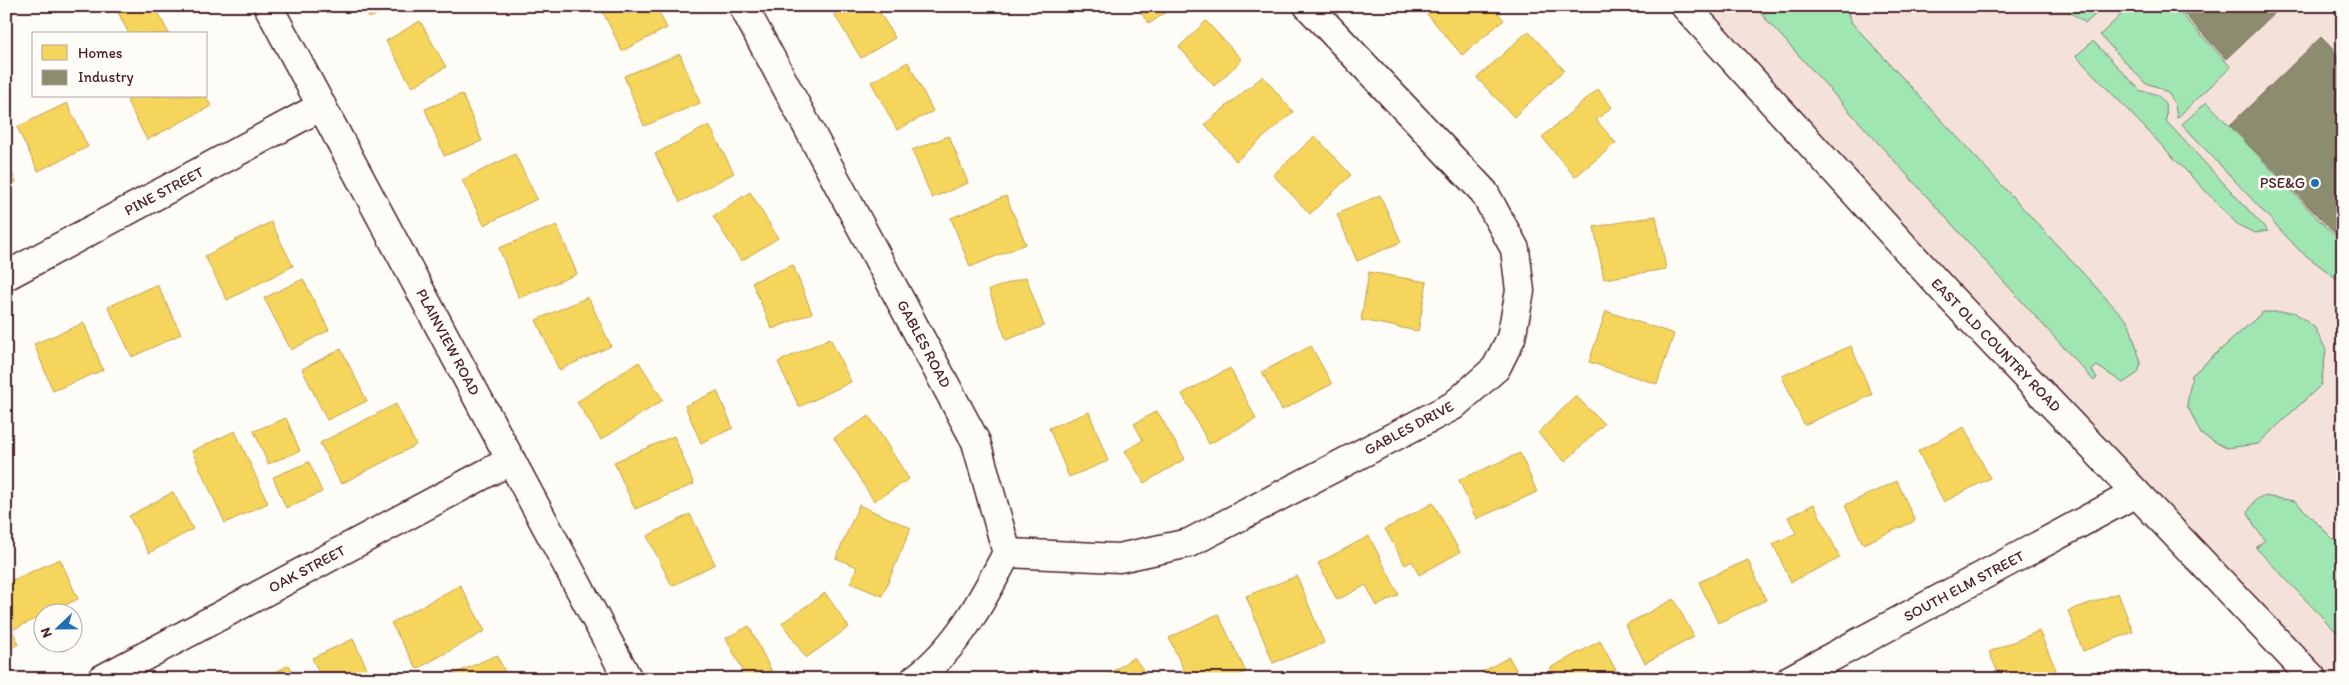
<svg xmlns="http://www.w3.org/2000/svg" width="2349" height="685" font-family="Itim,sans-serif">
	<style>
		.built { fill: #f4e2da }
		.green { fill: #9fe6b3; stroke: #74826f }
		.homes { fill: #f6d55c; stroke: #c29e4d }
		.industry { fill: #8c8c6e; stroke: #786b5a }
		.lines { fill: none; stroke-linecap: round; stroke-linejoin: round }
		.minor-casing { stroke: #4a1f2b; stroke-width: 31 }
		.secondary-casing { stroke: #4a1f2b; stroke-width: 31 }
		.primary-casing { stroke: #4a1f2b; stroke-width: 31 }
		.minor { stroke: #fdfcf7; stroke-width: 28 }
		.secondary { stroke: #fdfcf7; stroke-width: 28 }
		.primary { stroke: #fdfcf7; stroke-width: 28 }
		.poi-dot { fill: #1f6fb2; stroke: #fdfcf7; stroke-width: 2 }
		.labels { text-anchor: middle; stroke-width: 5; stroke-linejoin: round; paint-order: stroke }
		.poi-label { font-size: 15px; fill: #4a1f2b; stroke: #fdfcf7; text-anchor: end }
		.street-label { font-size: 15px; fill: #4a1f2b; stroke: #fdfcf7 }
	</style>
	<rect width="100%" height="100%" fill="#fdfcf7"/>
	<filter id="ink" filterUnits="userSpaceOnUse"><feTurbulence type="fractalNoise" baseFrequency=".02" numOctaves="2"/><feDisplacementMap in="SourceGraphic" scale="10" xChannelSelector="R" yChannelSelector="G"/><feConvolveMatrix kernelMatrix="1 2 1 2 8 2 1 2 1" color-interpolation-filters="sRGB"/></filter>
	<g filter="url(#ink)">
		<!-- built -->
		<path class="built" d="M1697 6H2343V679H2327L1880 208Z"/>
		<!-- green -->
		<g class="green">
			<path d="M1754 6H1845L1852 23 2129 323 2141 363 2138 373 2123 383 2097 366 2092 370 2097 378 2094 381Z"/>
			<path d="M2039 6H2104L2086 23 2068 11 2042 9Z"/>
			<path d="M2130 6H2174L2231 67 2177 118 2175 105 2169 94 2158 87 2145 83 2100 35Z"/>
			<path d="M2093 41 2141 91C2160 92 2169 102 2166 121L2268 231 2255 233 2238 225 2076 56Z"/>
			<path d="M2207 102 2343 245V275L2336 278 2300 251 2182 124Z"/>
			<path d="M2263 312H2294L2315 328 2326 350 2321 385 2258 444 2226 448 2201 434 2187 405 2192 375Z"/>
			<path d="M2263 496 2295 501 2343 549V639L2256 548 2265 540 2255 527 2248 512 2255 500Z"/>
		</g>
		<!-- homes -->
		<g class="homes">
			<path d="M115 6H155L169 34H129Z"/>
			<path d="M364 6H397L369 18Z"/>
			<path d="M600 6H656L667 28 622 51Z"/>
			<path d="M846 6H876L895 38 861 58 834 14Z"/>
			<path d="M1136 6H1175L1149 24Z"/>
			<path d="M1436 6H1492L1504 20 1462 55 1427 14Z"/>
			<path d="M420 21 446 67 412 87 386 41Z"/>
			<path d="M1206 21 1242 60 1214 86 1179 47Z"/>
			<path d="M1528 31 1564 70 1514 117 1477 78Z"/>
			<path d="M680 54 700 103 644 126 624 76Z"/>
			<path d="M908 62 933 111 897 130 871 82Z"/>
			<path d="M1263 76 1293 112 1236 161 1205 124Z"/>
			<path d="M1598 89 1612 107 1596 120 1616 143 1575 177 1542 137Z"/>
			<path d="M462 94 482 141 444 156 425 109Z"/>
			<path d="M135 96H206L211 106 147 140 127 101Z"/>
			<path d="M67 103 88 147 38 171 17 127Z"/>
			<path d="M709 125 734 173 680 202 655 154Z"/>
			<path d="M949 136 968 183 932 198 912 150Z"/>
			<path d="M1315 136 1351 175 1310 214 1273 175Z"/>
			<path d="M515 154 537 199 484 225 462 180Z"/>
			<path d="M6 159 16 182 6 186Z"/>
			<path d="M750 192 778 238 741 261 713 216Z"/>
			<path d="M1380 195 1401 242 1357 261 1337 214Z"/>
			<path d="M1006 196 1026 244 970 267 951 218Z"/>
			<path d="M1656 216 1666 269 1604 279 1594 227Z"/>
			<path d="M271 222 293 266 227 300 205 256Z"/>
			<path d="M557 225 577 274 519 298 499 248Z"/>
			<path d="M793 265 812 313 772 329 752 282Z"/>
			<path d="M1369 272 1427 282 1418 331 1361 320Z"/>
			<path d="M1026 277 1044 326 1006 340 989 290Z"/>
			<path d="M303 279 329 330 291 350 264 298Z"/>
			<path d="M157 284 181 334 132 357 108 307Z"/>
			<path d="M588 297 611 346 559 370 536 320Z"/>
			<path d="M1606 311 1674 334 1657 384 1589 362Z"/>
			<path d="M84 323 103 370 53 391 34 344Z"/>
			<path d="M830 338 851 382 799 407 778 362Z"/>
			<path d="M1311 346 1332 384 1282 410 1262 372Z"/>
			<path d="M1851 346 1872 395 1804 425 1782 376Z"/>
			<path d="M341 349 367 401 327 420 302 369Z"/>
			<path d="M639 362 663 400 601 440 577 402Z"/>
			<path d="M1230 368 1256 419 1209 444 1182 394Z"/>
			<path d="M717 391 733 428 701 443 685 406Z"/>
			<path d="M1576 396 1604 424 1565 462 1538 433Z"/>
			<path d="M396 404 416 445 341 484 320 443Z"/>
			<path d="M1157 411 1185 459 1144 483 1125 451 1143 440 1134 424Z"/>
			<path d="M1089 412 1108 461 1069 477 1049 428Z"/>
			<path d="M869 416 909 479 874 501 834 438Z"/>
			<path d="M286 418 300 451 268 464 254 431Z"/>
			<path d="M1964 427 1990 478 1944 502 1918 451Z"/>
			<path d="M235 431 268 503 225 523 192 451Z"/>
			<path d="M674 436 694 484 635 509 614 462Z"/>
			<path d="M1520 453 1537 492 1476 519 1459 480Z"/>
			<path d="M309 462 322 492 286 508 273 477Z"/>
			<path d="M1897 481 1915 521 1863 544 1845 505Z"/>
			<path d="M173 492 193 529 149 553 129 516Z"/>
			<path d="M1433 503 1460 552 1419 575 1412 561 1405 565 1385 529Z"/>
			<path d="M1814 504 1840 558 1791 582 1773 544 1796 533 1788 517Z"/>
			<path d="M859 505 911 528 882 596 850 583 857 567 836 558Z"/>
			<path d="M690 514 715 564 672 586 647 536Z"/>
			<path d="M1369 536 1399 595 1377 606 1366 585 1337 600 1318 563Z"/>
			<path d="M60 559 78 599 50 612H42V616L12 630 19 644 6 650V583Z"/>
			<path d="M1748 560 1766 600 1718 623 1699 582Z"/>
			<path d="M1297 576 1324 643 1273 663 1246 596Z"/>
			<path d="M460 585 485 631 417 669 391 623Z"/>
			<path d="M825 593 849 627 806 658 782 623Z"/>
			<path d="M2118 593 2133 632 2083 651 2068 611Z"/>
			<path d="M1674 599 1694 637 1645 663 1625 625Z"/>
			<path d="M1218 614 1246 672 1231 679H1188L1169 638Z"/>
			<path d="M749 626 772 672 757 679H747L726 638Z"/>
			<path d="M2039 631 2060 679H2001L1989 652Z"/>
			<path d="M353 639 372 679H322L312 658Z"/>
			<path d="M1600 641 1619 676 1614 679H1556L1550 668Z"/>
			<path d="M497 655 508 679H450L449 676Z"/>
			<path d="M1134 657 1149 679H1102Z"/>
			<path d="M1509 657 1521 679H1483L1485 677 1482 672Z"/>
			<path d="M289 665 295 679H262Z"/>
		</g>
		<!-- industry -->
		<g class="industry">
			<path d="M2177 6H2282L2226 59Z"/>
			<path d="M2321 37 2343 60V242L2230 125Z"/>
		</g>
		<g class="lines">
			<!-- minor casing -->
			<g class="minor-casing">
				<g id="minor">
					<path d="M743 6 976 442 1007 553C983 599 958 647 915 679"/>
					<path d="M6 276 322 106"/>
					<path d="M1007 553 1119 558 1189 543 1453 406 1496 368 1511 338 1520 291 1515 249 1484 192 1308 6"/>
					<path d="M102 679 511 460"/>
					<path d="M1791 679 2136 493"/>
				</g>
			</g>
			<!-- secondary casing -->
			<g class="secondary-casing">
				<path id="secondary" d="M268 6 628 679"/>
			</g>
			<!-- primary casing -->
			<g class="primary-casing">
				<path id="primary" d="M1685 6 1949 296 2313 679"/>
			</g>
			<!-- minor -->
			<use href="#minor" class="minor"/>
			<!-- secondary -->
			<use href="#secondary" class="secondary"/>
			<!-- primary -->
			<use href="#primary" class="primary"/>
		</g>
	</g>
	<!-- markers -->
	<circle class="poi-dot" cx="2315" cy="183" r="5"/>
	<g class="labels">
		<!-- poi labels -->
		<g class="poi-label">
			<text x="2305" y="188">PSE&amp;G</text>
		</g>
		<!-- street labels -->
		<g class="street-label">
			<text transform="translate(164 191) rotate(-28)" y="5">PINE STREET</text>
			<text transform="translate(448 342) rotate(62)" y="5">PLAINVIEW ROAD</text>
			<text transform="translate(924 344) rotate(62)" y="5">GABLES ROAD</text>
			<text transform="translate(1996 345) rotate(46)" y="5">EAST OLD COUNTRY ROAD</text>
			<text transform="translate(1409 428) rotate(-28)" y="5">GABLES DRIVE</text>
			<text transform="translate(307 569) rotate(-28)" y="5">OAK STREET</text>
			<text transform="translate(1964 586) rotate(-28)" y="5">SOUTH ELM STREET</text>
		</g>
	</g>
	<!-- margin -->
	<rect width="2349" height="685" fill="none" stroke="#fdfcf7" stroke-width="25"/>
	<rect x="12" y="12" width="2324" height="660" fill="none" stroke="#4a1f2b" stroke-width="2" filter="url(#ink)"/>
	<!-- legend -->
	<rect x="32" y="32" width="175" height="65" fill="#fdfcf7" stroke="#b5a4a5"/>
	<rect x="42" y="45" width="25" height="15" fill="#f6d55c" stroke="#b5a4a5"/>
	<text x="78" y="58" font-size="15" fill="#4a1f2b">Homes</text>
	<rect x="42" y="70" width="25" height="15" fill="#8c8c6e" stroke="#b5a4a5"/>
	<text x="78" y="82" font-size="15" fill="#4a1f2b">Industry</text>
	<!-- north arrow -->
	<g transform="translate(58 628) rotate(248)"><circle r="24" fill="#fdfcf7" stroke="#b5a4a5"/>
	<path d="M0-4L9 19L0 12L-9 19Z" fill="#1f6fb2"/>
	<text y="-8" font-size="14" font-weight="bold" text-anchor="middle" fill="#4a1f2b">N</text>
	</g>
</svg>
